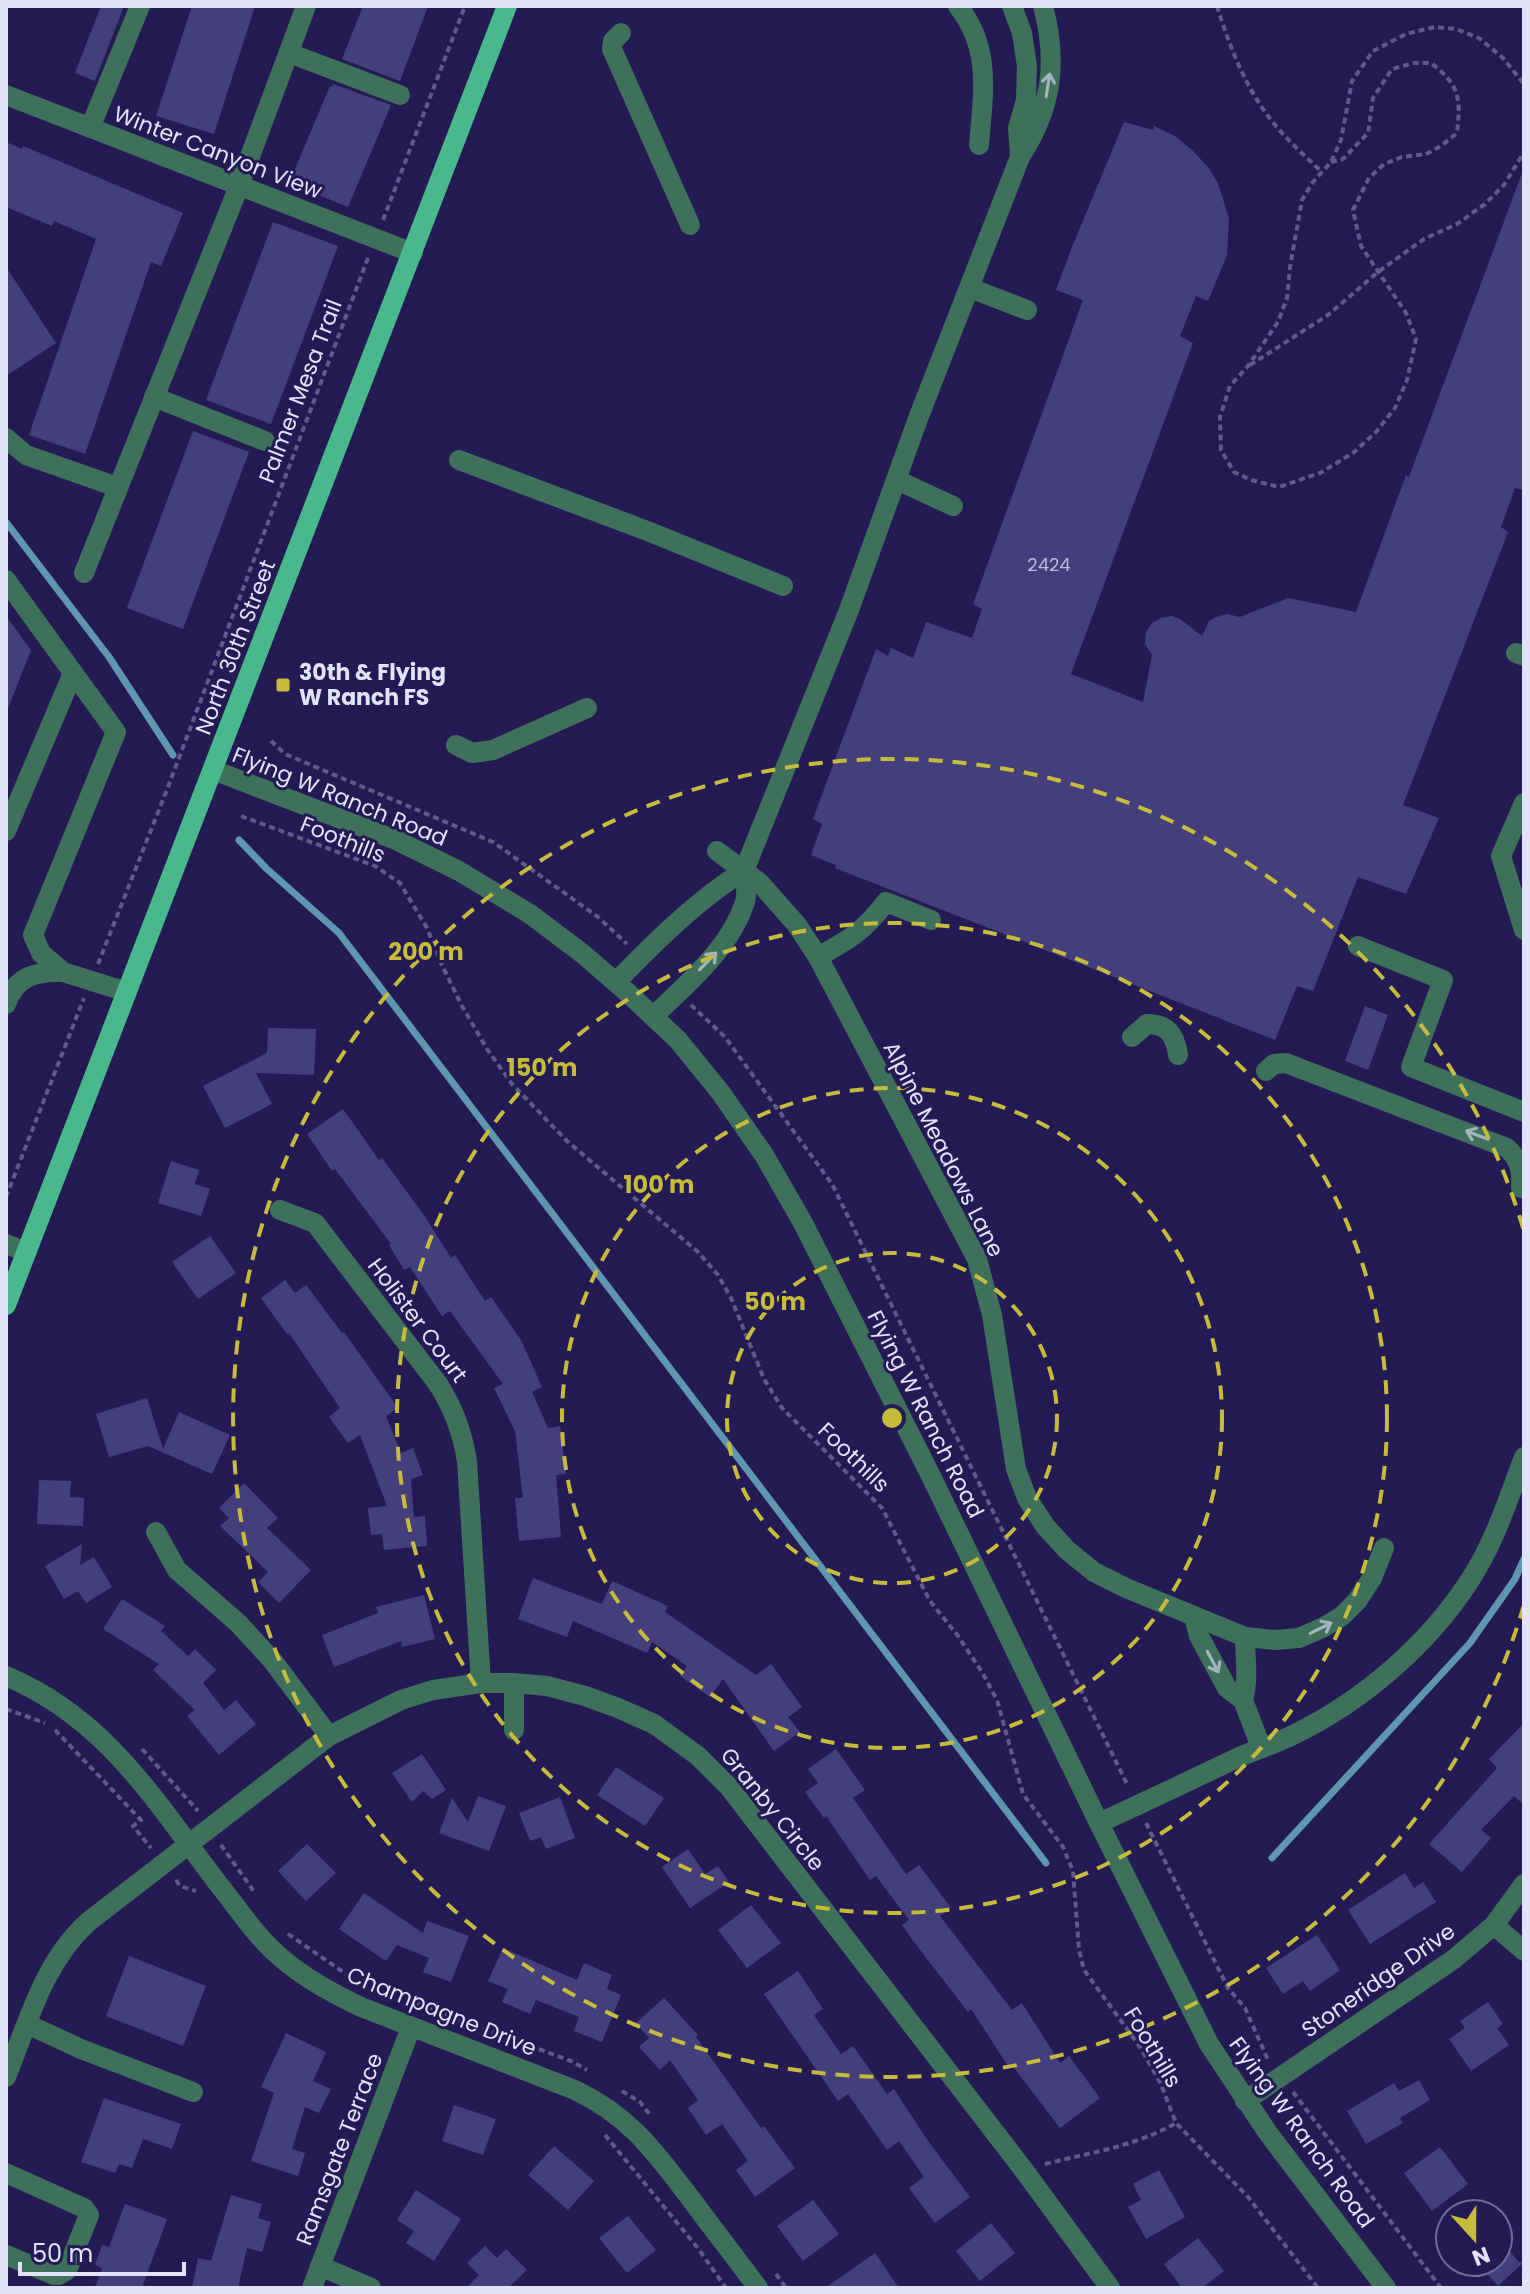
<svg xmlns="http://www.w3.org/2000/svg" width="1530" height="2294" font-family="Poppins,sans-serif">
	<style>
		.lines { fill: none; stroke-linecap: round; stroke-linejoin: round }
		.stream { stroke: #5f96af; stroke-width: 7 }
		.building { fill: #443f7c }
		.path { stroke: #615b8a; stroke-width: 4; stroke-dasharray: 6 4; stroke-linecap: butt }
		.minor { stroke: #3f705b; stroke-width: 20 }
		.major { stroke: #49b88d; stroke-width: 20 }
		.oneway { stroke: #a1b5ba }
		.ring { fill: none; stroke: #c6bc3c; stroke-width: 4; stroke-dasharray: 14 10 }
		.poi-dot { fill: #c6bc3c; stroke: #241b55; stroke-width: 3 }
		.labels { text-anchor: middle; stroke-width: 6; stroke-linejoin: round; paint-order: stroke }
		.number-label { font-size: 18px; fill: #babada }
		.street-label { font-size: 22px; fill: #e2e3f9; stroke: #241b55 }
		.poi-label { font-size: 22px; font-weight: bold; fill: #e2e3f9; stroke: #241b55; text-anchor: start }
		.centre { fill: #c6bc3c; stroke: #241b55; stroke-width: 4 }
		.ring-label { font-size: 24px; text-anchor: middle; font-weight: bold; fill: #c6bc3c; stroke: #241b55; stroke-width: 6; stroke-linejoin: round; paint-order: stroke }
	</style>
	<rect width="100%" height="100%" fill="#241b55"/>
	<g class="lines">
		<!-- stream -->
		<g class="stream">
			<path d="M6 522 109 657 173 755"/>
			<path d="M239 840 267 869 339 933 1046 1863"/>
			<path d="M1272 1858 1470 1643 1515 1579 1524 1559"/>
		</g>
	</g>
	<!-- building -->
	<g class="building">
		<path d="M101 6H124L95 81 75 73Z"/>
		<path d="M192 6H255L214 134 156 116Z"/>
		<path d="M363 6H428L400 81 342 59Z"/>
		<path d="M333 84 391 105 348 207 289 183 330 86 332 87Z"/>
		<path d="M1124 122 1153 130 1154 126 1175 136 1192 150 1208 167 1218 183 1229 219 1227 255 1208 301 1196 296 1180 336 1193 343 1071 674 1143 702 1152 655 1145 644 1146 632 1152 623 1161 618 1172 616 1180 619 1202 636 1209 621 1216 617 1227 614 1240 617 1288 598 1356 612 1406 475 1409 477 1522 173H1524V490L1515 488 1501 527 1508 532 1403 805 1439 818 1406 894 1358 877 1313 991 1297 986 1275 1040 835 868 836 865 811 855 822 824 813 819 876 649 888 656 891 648 913 658 926 622 972 638 982 609 973 604 1083 300 1056 290 1072 247Z"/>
		<path d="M6 142 22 149 23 146 183 213 161 266 151 262 85 454 29 435 96 239 54 221 52 226 6 207Z"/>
		<path d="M273 222 338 246 271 424 206 400Z"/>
		<path d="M6 267 56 343 6 376Z"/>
		<path d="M193 431 249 452 183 629 127 608Z"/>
		<path d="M6 616 31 650 7 711 6 710Z"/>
		<path d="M1365 1006 1388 1015 1368 1070 1345 1061Z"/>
		<path d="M268 1028 316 1029 314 1075 256 1073 272 1104 225 1128 203 1086 267 1053Z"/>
		<path d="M343 1109 379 1160 382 1158 424 1215 451 1258 455 1255 485 1301 491 1297 521 1340 542 1387 532 1392 548 1428 560 1426 566 1474 556 1475 561 1537 519 1541 515 1498H523L515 1431 494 1388 503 1384 450 1311 442 1316 410 1267 404 1270 389 1245 391 1244 335 1169 332 1171 307 1134Z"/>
		<path d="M171 1161 199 1170 195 1184 210 1189 201 1216 158 1203Z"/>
		<path d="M210 1236 236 1273 198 1299 172 1262Z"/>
		<path d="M285 1280 295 1293 306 1285 342 1333 344 1332 398 1408 386 1416 401 1453 413 1448 423 1475 411 1479 414 1517 425 1516 427 1546 384 1550 382 1534 371 1535 368 1508 387 1506 360 1435 348 1443 329 1417 340 1408 289 1333 287 1334 261 1298Z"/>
		<path d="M147 1398 163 1449 179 1412 230 1435 212 1474 148 1446 109 1457 96 1414Z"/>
		<path d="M39 1480 71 1481 70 1497 84 1498 83 1526 37 1524Z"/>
		<path d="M244 1483 278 1518 267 1528 311 1570 279 1603 258 1582 268 1572 220 1526 229 1518 219 1508Z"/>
		<path d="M82 1544 80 1565 94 1557 112 1587 86 1603 78 1591 64 1599 45 1566Z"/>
		<path d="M533 1578 602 1604 612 1581 668 1606 665 1612 756 1675 771 1664 802 1707 788 1717 800 1732 774 1751 723 1679 710 1697 680 1676 687 1666 652 1642 647 1653 573 1621 567 1637 518 1619Z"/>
		<path d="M424 1595 435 1639 402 1647 401 1641 334 1667 322 1635 378 1613 376 1607Z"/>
		<path d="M122 1599 165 1626 161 1631 188 1656 195 1649 216 1670 203 1683 224 1710 236 1700 256 1724 219 1755 187 1716 195 1710 153 1670 159 1664 103 1629Z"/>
		<path d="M1524 1723V1805L1514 1796 1481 1830 1491 1838 1462 1872 1429 1844 1497 1768 1489 1759Z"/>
		<path d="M836 1749 865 1790 853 1798 906 1874 919 1865 951 1908 940 1916 1012 2010 1022 2003 1060 2063 1069 2056 1100 2098 1060 2128 1011 2064 1008 2066 971 2009 968 2012 917 1946 902 1925 909 1920 876 1876 870 1880 826 1816 824 1818 805 1792 818 1783 808 1769Z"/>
		<path d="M422 1754 446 1790 432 1799 423 1791 412 1802 392 1773Z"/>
		<path d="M616 1767 664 1798 645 1826 597 1795Z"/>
		<path d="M478 1796 506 1806 489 1851 439 1833 452 1798 468 1822Z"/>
		<path d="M560 1797 575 1838 546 1849 541 1837 530 1841 519 1813Z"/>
		<path d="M307 1844 336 1873 306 1901 278 1871Z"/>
		<path d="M688 1849 705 1874 718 1866 729 1882 690 1908 662 1867Z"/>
		<path d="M1405 1873 1414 1888 1423 1882 1436 1902 1370 1944 1348 1910Z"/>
		<path d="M364 1893 423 1933 427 1921 469 1936 451 1982 423 1972 429 1958 397 1945 386 1961 339 1929Z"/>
		<path d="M751 1905 781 1943 747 1968 718 1930Z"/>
		<path d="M1317 1935 1340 1970 1310 1991 1303 1981 1283 1994 1266 1968Z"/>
		<path d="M503 1948 577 1980 584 1963 612 1975 607 1989 621 1995 602 2042 574 2031 579 2017 536 2000 530 2014 502 2002 508 1989 488 1981Z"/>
		<path d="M129 1956 206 1986 183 2046 106 2016Z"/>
		<path d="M798 1971 823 2009 814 2015 841 2054 853 2046 887 2094 894 2089 928 2141 970 2197 935 2223 909 2188 924 2177 899 2141 887 2150 848 2094 838 2101 764 1994Z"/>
		<path d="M664 1998 698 2035 696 2037 761 2128 764 2126 795 2168 755 2197 736 2170 748 2161 722 2124 706 2135 688 2108 698 2100 670 2060 660 2070 639 2047 649 2038 636 2023Z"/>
		<path d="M1488 2002 1503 2024 1497 2028 1509 2045 1471 2071 1449 2039 1465 2028 1460 2021Z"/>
		<path d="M286 2033 326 2052 313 2081 331 2089 319 2113 305 2107 292 2149 305 2153 298 2176 251 2161 274 2093 261 2087Z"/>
		<path d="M1419 2080 1430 2100 1400 2118 1403 2123 1366 2144 1347 2111 1394 2083 1399 2091Z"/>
		<path d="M104 2098 181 2124 172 2149 143 2139 132 2168 119 2164 115 2173 81 2162Z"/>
		<path d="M454 2105 496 2119 483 2155 442 2141Z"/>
		<path d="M554 2146 594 2181 568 2210 528 2175Z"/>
		<path d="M1440 2147 1468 2184 1432 2211 1404 2173Z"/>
		<path d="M1159 2170 1185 2217 1146 2239 1128 2207 1141 2200 1133 2184Z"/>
		<path d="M416 2190 461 2219 434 2261 406 2243 414 2231 397 2220Z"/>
		<path d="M231 2195 262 2204 258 2218 271 2222 262 2252 247 2248 238 2288H192L198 2258 211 2261Z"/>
		<path d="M813 2200 839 2234 803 2261 777 2226Z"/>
		<path d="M125 2204 167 2219 142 2288H95L102 2268 95 2265 102 2245 109 2247Z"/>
		<path d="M628 2216 656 2250 627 2273 599 2238Z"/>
		<path d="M991 2223 1015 2253 980 2281 956 2251Z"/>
		<path d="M1198 2238 1224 2271 1202 2288H1182L1164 2264Z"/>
		<path d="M1498 2238 1519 2262H1524L1498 2286 1477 2262H1498Z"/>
		<path d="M485 2246 497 2258 506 2249 527 2270 508 2288H466L479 2275 467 2263Z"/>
		<path d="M875 2253 899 2288H825Z"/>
	</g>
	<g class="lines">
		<!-- path -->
		<g class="path">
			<path d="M1217 6C1231 51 1249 97 1282 133 1294 146 1308 159 1322 172"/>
			<path d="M1331 162 1343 159 1368 133 1373 98 1392 69 1414 63H1431C1460 85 1461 99 1457 133L1441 146 1426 154 1402 157 1384 164 1369 178 1353 210 1361 246 1406 313 1416 339 1407 380 1395 408 1376 432 1353 453 1320 473 1279 487 1251 480 1234 472 1221 450 1220 417 1230 386 1248 366 1278 322 1287 298 1290 267 1302 200 1313 182 1331 162 1341 140 1352 81 1373 51 1406 34 1435 27 1456 29 1479 38 1503 58 1524 84"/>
			<path d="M383 220 465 6"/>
			<path d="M1250 365 1328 315 1378 272 1424 239 1457 224 1485 204 1504 185 1524 152"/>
			<path d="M271 741 285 754 493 842 598 917 627 944"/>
			<path d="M241 816 375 866 400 883 427 928 441 963 462 1006 487 1049 512 1084 567 1141 698 1252 718 1275 731 1298 764 1379 782 1408 882 1508 930 1601 958 1636 982 1672 997 1700 1023 1794 1063 1847 1073 1871 1079 1950 1084 1970 1140 2047 1160 2082 1176 2123 1248 2197 1318 2288"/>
			<path d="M98 964 168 787 368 258"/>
			<path d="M691 1005 725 1037 832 1184 1128 1786"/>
			<path d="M6 1197 84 998"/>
			<path d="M6 1709 45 1723"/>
			<path d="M55 1730 141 1820 133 1826 151 1848"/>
			<path d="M142 1749 198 1811"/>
			<path d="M1146 1823 1228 1988 1245 2008 1268 2060"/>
			<path d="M221 1845 255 1893"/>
			<path d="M176 1880 180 1886 196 1891"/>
			<path d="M288 1934 346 1974"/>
			<path d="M417 2004 571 2061 587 2070"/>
			<path d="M622 2091 640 2102 651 2116"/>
			<path d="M1293 2092 1441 2288"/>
			<path d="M605 2135 697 2247 726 2288"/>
			<path d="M1045 2164C1089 2153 1136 2146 1176 2123"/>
			<path d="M776 2274 786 2288"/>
		</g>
		<!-- minor -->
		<g class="minor">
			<path d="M958 6C992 49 983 94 979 145"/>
			<path d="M1012 6 1022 33 1027 66 1026 100 1018 128 1020 157"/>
			<path d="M621 33 613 41 612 49 690 225"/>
			<path d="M289 53 400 95"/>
			<path d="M6 95 413 253"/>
			<path d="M90 128 140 6"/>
			<path d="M970 288 1027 310"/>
			<path d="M154 397 265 441"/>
			<path d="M6 438 26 455 117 487"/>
			<path d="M459 460 650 532 783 586"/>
			<path d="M897 480 953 506"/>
			<path d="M84 573 239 186 306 6"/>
			<path d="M6 580 116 732 33 935 41 953 63 972 127 992"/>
			<path d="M1516 653 1524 656"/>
			<path d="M456 745 472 753 493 750 587 708"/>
			<path d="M213 770 396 840 459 871 530 914 583 954 628 993 678 1040 721 1093 764 1155 803 1223 930 1474 1099 1823 1209 2044 1268 2133 1386 2288"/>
			<path d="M1524 803 1501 856 1524 930"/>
			<path d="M6 831 73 673"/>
			<path d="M717 851 760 883 797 925 818 957 977 1259 992 1315 1016 1469 1027 1498 1045 1526 1067 1550 1094 1572 1126 1588 1245 1637 1275 1640 1299 1638 1324 1627 1342 1616 1357 1601 1372 1578 1384 1548"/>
			<path d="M1358 946 1443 980 1411 1067 1524 1112"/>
			<path d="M818 957C850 939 864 931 886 902L931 920"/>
			<path d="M616 982C653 944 699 898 744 871"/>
			<path d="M6 1004C16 976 36 971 63 972"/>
			<path d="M653 1017C687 983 730 949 745 902 748 893 745 880 744 871L849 610 919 416 1020 157C1052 108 1058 62 1043 6"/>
			<path d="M1132 1037 1147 1024C1168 1024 1175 1035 1178 1055"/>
			<path d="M1266 1071 1274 1064 1286 1063 1507 1148C1520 1160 1522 1171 1521 1188"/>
			<path d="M280 1210 315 1223 438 1384C454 1409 462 1432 467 1461L481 1683"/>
			<path d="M6 1244 26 1252"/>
			<path d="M156 1532 177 1570 238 1623 272 1660 329 1736"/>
			<path d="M1194 1616 1199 1636 1227 1688 1243 1700 1261 1747"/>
			<path d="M6 1676C108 1719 156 1803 220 1886 239 1910 256 1936 279 1956 304 1978 332 1993 361 2007L575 2090C631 2117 654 2151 691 2199 713 2229 736 2258 758 2288"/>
			<path d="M514 1683V1730"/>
			<path d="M1243 1700C1249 1679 1245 1658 1245 1637"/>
			<path d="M1099 1823C1145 1802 1191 1780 1237 1758 1256 1750 1275 1744 1293 1735 1363 1701 1428 1645 1470 1580 1494 1544 1509 1497 1524 1457"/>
			<path d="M1494 1925 1524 1951"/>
			<path d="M27 2024 81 2049 193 2092"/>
			<path d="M6 2077C28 2023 43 1963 88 1922L329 1736 401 1700 433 1690 481 1683H514L547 1686 585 1696 618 1708 654 1724 698 1756 729 1787 1023 2169 1110 2288"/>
			<path d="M1245 2101 1454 1959 1494 1925 1524 1884"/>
			<path d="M6 2173 84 2208 89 2215 67 2270 59 2275H54L6 2255"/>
			<path d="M320 2266 371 2288"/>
			<path d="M312 2288 411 2027"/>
		</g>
		<!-- major -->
		<path class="major" d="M6 1305 507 6"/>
	</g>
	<!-- one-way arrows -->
	<defs><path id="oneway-shaft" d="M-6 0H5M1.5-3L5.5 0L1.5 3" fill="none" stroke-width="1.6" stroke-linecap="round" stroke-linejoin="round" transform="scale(2)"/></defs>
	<g class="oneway">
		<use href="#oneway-shaft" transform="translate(1048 85) rotate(-81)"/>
		<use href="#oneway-shaft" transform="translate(708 961) rotate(-46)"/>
		<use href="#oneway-shaft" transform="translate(1477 1135) rotate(-159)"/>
		<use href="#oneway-shaft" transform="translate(1321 1628) rotate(-27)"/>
		<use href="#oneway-shaft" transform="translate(1213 1662) rotate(62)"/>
	</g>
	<!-- distance rings -->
	<g class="ring">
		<circle cx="892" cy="1418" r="165"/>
		<circle cx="892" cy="1418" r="330"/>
		<circle cx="892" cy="1418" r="495"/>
		<path d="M1524 1605A659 659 0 1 1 1524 1231"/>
	</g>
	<!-- markers -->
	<rect class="poi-dot" x="275" y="677" width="16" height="16" rx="4"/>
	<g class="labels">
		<!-- number labels -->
		<g class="number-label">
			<text x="1049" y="571">2424</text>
		</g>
		<!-- street labels -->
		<g class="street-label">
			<text transform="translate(218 152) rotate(21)" y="8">Winter Canyon View</text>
			<text transform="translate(300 391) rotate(-69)" y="8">Palmer Mesa Trail</text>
			<text transform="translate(235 647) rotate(-69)" y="8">North 30th Street</text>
			<text transform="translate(340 796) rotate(22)" y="8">Flying W Ranch Road</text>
			<text transform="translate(343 839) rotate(22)" y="8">Foothills</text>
			<text transform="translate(944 1149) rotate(63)" y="8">Alpine Meadows Lane</text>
			<text transform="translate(418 1320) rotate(53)" y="8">Holister Court</text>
			<text transform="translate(926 1414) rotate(63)" y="8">Flying W Ranch Road</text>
			<text transform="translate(854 1457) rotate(44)" y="8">Foothills</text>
			<text transform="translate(773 1809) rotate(51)" y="8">Granby Circle</text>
			<text transform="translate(1378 1980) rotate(-35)" y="8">Stoneridge Drive</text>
			<text transform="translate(442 2011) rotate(22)" y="8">Champagne Drive</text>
			<text transform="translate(1153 2047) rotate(59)" y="8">Foothills</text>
			<text transform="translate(1302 2132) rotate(54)" y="8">Flying W Ranch Road</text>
			<text transform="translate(339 2149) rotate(-69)" y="8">Ramsgate Terrace</text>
		</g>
		<!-- poi labels -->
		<g class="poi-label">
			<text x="299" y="680">30th &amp; Flying<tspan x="299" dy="25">W Ranch FS</tspan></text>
		</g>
	</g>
	<circle cx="892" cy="1418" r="12" class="centre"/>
	<g class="ring-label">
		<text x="426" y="960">200 m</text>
		<text x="542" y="1076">150 m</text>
		<text x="659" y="1193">100 m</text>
		<text x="775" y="1310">50 m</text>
	</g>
	<!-- border -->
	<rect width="1530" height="2294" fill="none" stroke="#e2e3f9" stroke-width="16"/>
	<!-- north arrow -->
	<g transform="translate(1474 2238) rotate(159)"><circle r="38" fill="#241b55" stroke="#706b97" stroke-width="2"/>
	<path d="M0-6L14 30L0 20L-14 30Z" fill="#c6bc3c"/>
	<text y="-12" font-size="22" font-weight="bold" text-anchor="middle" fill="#e2e3f9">N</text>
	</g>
	<!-- scale -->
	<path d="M20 2262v12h164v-12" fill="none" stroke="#e2e3f9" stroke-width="4"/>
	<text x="32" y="2262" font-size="24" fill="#e2e3f9" stroke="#241b55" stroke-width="6" paint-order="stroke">50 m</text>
</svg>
